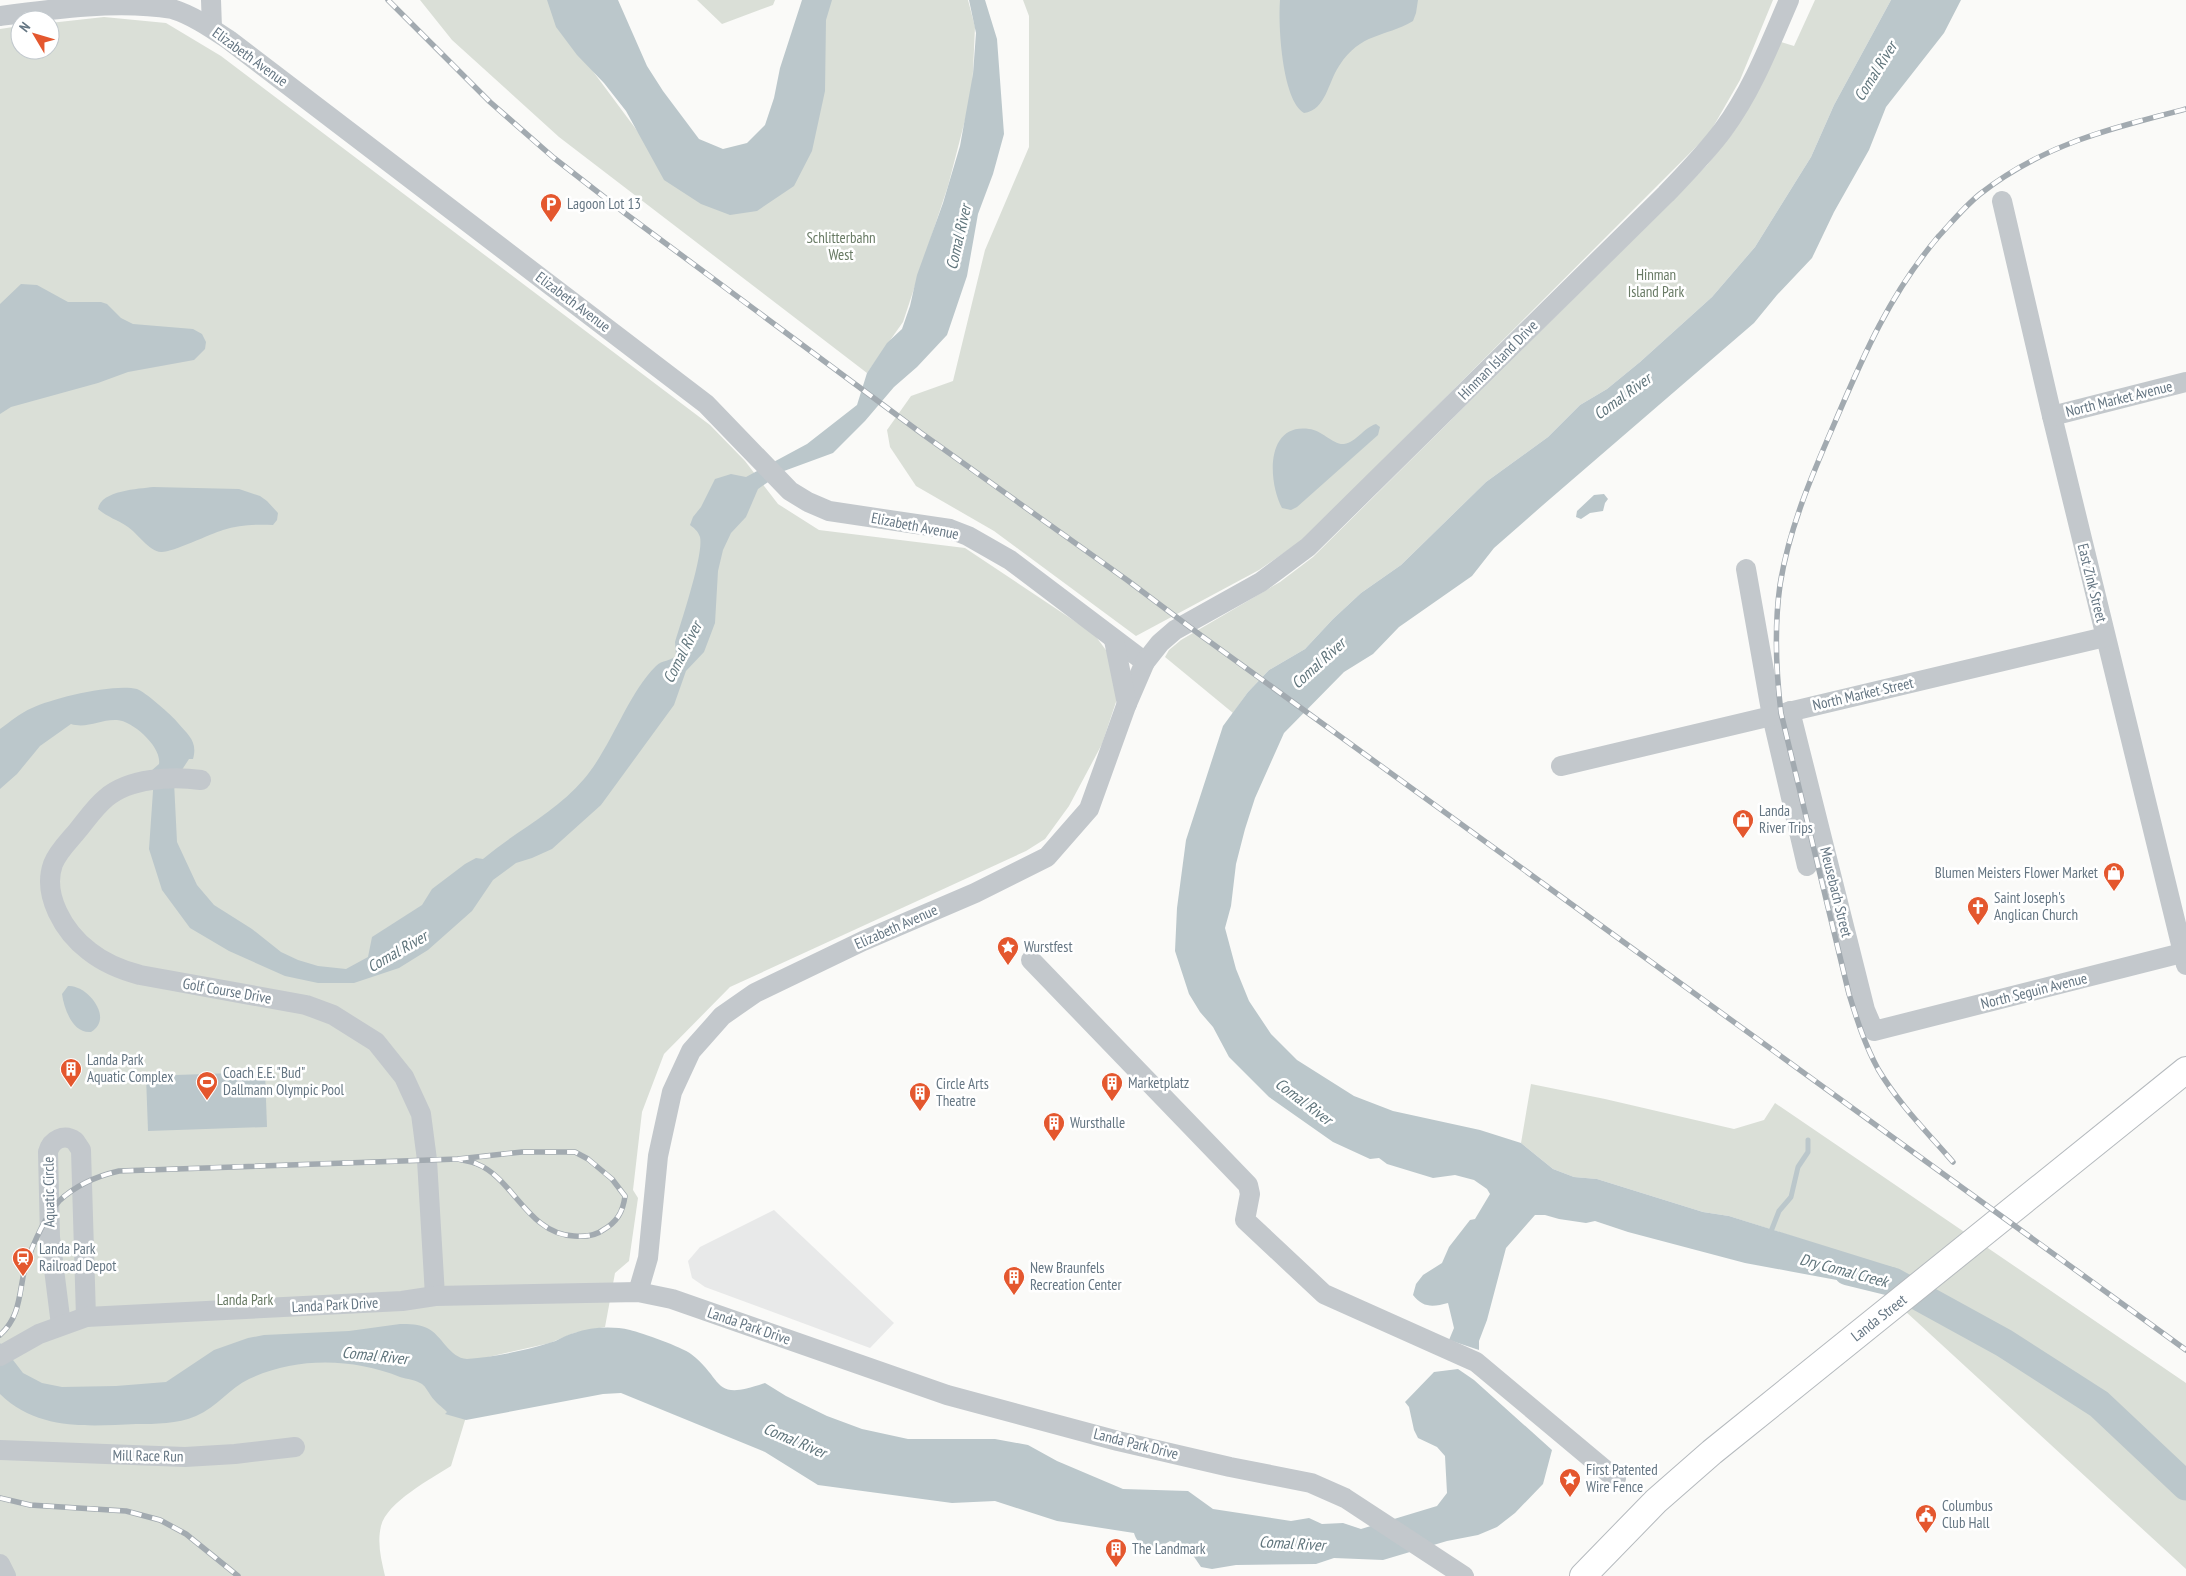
<svg xmlns="http://www.w3.org/2000/svg" width="2186" height="1576" font-family="'PT Sans Narrow',sans-serif">
	<style>
		.built { fill: #e8e9e9 }
		.green { fill: #dadfd7 }
		.water { fill: #bbc7cb }
		.lines { fill: none; stroke-linecap: round; stroke-linejoin: round }
		.stream { stroke: #bbc7cb; stroke-width: 5 }
		.river { stroke: #bbc7cb; stroke-width: 29 }
		.major-casing { stroke: #b5babe; stroke-width: 28 }
		.minor { stroke: #c3c8cc; stroke-width: 20 }
		.major { stroke: #fff; stroke-width: 26 }
		.rail-casing { stroke: #a2aab0; stroke-width: 5.5 }
		.rail { stroke: #fff; stroke-width: 4; stroke-dasharray: 11; stroke-linecap: butt }
		.labels { text-anchor: middle; stroke-width: 5; stroke-linejoin: round; paint-order: stroke }
		.street-label { font-size: 15px; fill: #657683; stroke: #fff }
		.poi-label { font-size: 15px; fill: #657683; stroke: #fff; text-anchor: start }
		.park-label { font-size: 15px; fill: #687a64; stroke: #fff }
		.water-label { font-size: 16px; font-style: italic; fill: #60757c; stroke: #fff }
	</style>
	<rect width="100%" height="100%" fill="#fafaf8"/>
	<!-- built -->
	<path class="built" d="M774 1210 894 1323 870 1348 705 1287 692 1278 688 1261 700 1247Z"/>
	<!-- green -->
	<g class="green">
		<path d="M420 0H550L592 70 644 140 675 176 745 209 826 0H968L975 27 972 93 948 186 903 322 867 373 559 137 452 40Z"/>
		<path d="M697 0H775L773 5 722 24Z"/>
		<path d="M1023 0H1773L1740 80 1709 134 1304 539 1259 570 1136 636 994 531 916 486 890 447 887 430 911 396 953 381 985 250 1029 147V16Z"/>
		<path d="M1815 0H1891L1834 105 1811 157 1755 247 1712 297 1640 362 1607 389 1580 405 1548 437 1486 482 1401 565 1361 593 1333 619 1305 649 1269 670 1248 692 1233 713 1165 657 1169 650 1181 640 1280 582 1313 557 1675 198 1707 165 1732 134 1781 42 1794 46Z"/>
		<path d="M104 17 166 23 221 56 710 425 745 461 778 504 819 530 965 548 1094 634 1114 661 1118 696 1102 744 1069 806 1045 839 1026 851 730 987 664 1054 642 1112 633 1190 638 1198 629 1261 615 1273 605 1327 574 1333 550 1343 484 1358 451 1466C431 1479 387 1502 381 1526 377 1543 381 1559 385 1576H0V29L20 26V50H50V23Z"/>
		<path d="M1531 1084 1605 1099 1734 1129 1764 1120 1775 1103 2186 1383V1569L1880 1288 1895 1269 1729 1216 1703 1212 1597 1179 1574 1177 1553 1169 1521 1143Z"/>
	</g>
	<!-- water -->
	<g class="water">
		<path d="M547 0H618L647 66 663 91 699 139 723 149 747 143 765 125 774 98 780 68 802 0H832L826 20 825 91 812 151 794 186 757 211 730 215 701 204 664 180 626 111 604 83 577 55 556 27Z"/>
		<path d="M969 0H985L997 39 1004 134 993 174 978 214 967 276 947 335 917 367 894 387 865 421 833 453 784 471 758 489 746 517 731 533 723 550 718 571 715 623 704 652 686 671 674 705 601 805 552 849 532 858 516 863 493 880 472 911 428 950 399 968 354 983H318L285 976 229 951 190 928 162 890 149 849 153 791 151 771 159 764C162 747 133 721 117 720 101 719 87 729 71 724L40 746 17 774 0 789V729C10 722 20 713 32 708 52 698 115 683 137 689 144 691 173 716 178 723 188 735 198 741 193 759H189L174 782 177 842 197 885 214 905 252 929 281 952 298 960 318 966 346 969 368 957 372 937 422 905 432 889 465 864 476 858 483 859C516 831 556 812 584 779 612 746 627 695 656 666 662 660 671 661 676 656L675 642C681 622 704 554 700 537 698 531 694 528 690 525L693 517 701 507 715 479 731 474 746 477 807 444 857 405 867 373 887 343 902 329 910 306 917 275 943 203 960 146 973 74 976 33Z"/>
		<path d="M1280 0H1418L1416 13 1413 21C1384 38 1361 32 1339 66 1328 82 1326 110 1304 113 1282 100 1278 25 1280 0Z"/>
		<path d="M1891 0H1961L1944 33 1886 107 1869 150 1834 212 1812 258 1777 295 1754 323 1543 505 1494 548 1472 576 1399 627 1373 654 1344 672 1284 733 1255 798 1245 829 1236 864 1231 906 1225 928 1236 969 1249 1001 1271 1034 1297 1060 1354 1096 1393 1111 1480 1130 1521 1143 1553 1169 1574 1177 1597 1179 1703 1212 1729 1216 1896 1268 1880 1288 1745 1263 1628 1232 1595 1221 1586 1223 1559 1219 1545 1215H1535L1506 1248 1487 1320 1479 1341V1350L1449 1340 1454 1328 1448 1303C1433 1307 1423 1308 1413 1295L1416 1284 1423 1275 1442 1263 1449 1247 1470 1220 1475 1219 1490 1194 1487 1189 1474 1180 1455 1175 1433 1178 1387 1164 1379 1158 1370 1159 1333 1142 1269 1097 1229 1057 1213 1027 1200 1012 1189 994 1175 951 1177 908 1186 840 1223 726 1248 692 1269 670 1305 649 1333 619 1361 593 1401 565 1486 482 1548 437 1580 405 1607 389 1640 362 1712 297 1755 247 1811 157 1834 105Z"/>
		<path d="M21 284 37 285 68 302H101L107 304 121 318 133 324 193 329 202 334 206 342 205 349 194 360 128 372 98 383 11 407 0 414V304Z"/>
		<path d="M1376 424 1380 427 1378 435 1297 507 1291 510 1282 508C1268 482 1265 423 1309 429 1322 430 1333 445 1344 444 1357 442 1363 428 1376 424Z"/>
		<path d="M153 487 239 489 260 496 267 501 278 513 277 520 273 525C256 524 239 525 223 530 210 534 171 553 161 552 149 551 138 534 128 527 118 520 107 517 98 509 101 490 139 489 153 487Z"/>
		<path d="M1604 494 1608 499 1605 503 1603 511 1590 513 1581 519 1576 517 1577 511 1594 495Z"/>
		<path d="M68 986C86 984 115 1018 91 1032 73 1034 64 1009 62 994Z"/>
		<path d="M265 1072 267 1127 148 1131 146 1076Z"/>
		<path d="M400 1324C409 1324 419 1324 427 1328 442 1335 449 1358 467 1359 494 1357 523 1351 549 1343 558 1341 565 1335 574 1333 592 1327 612 1326 630 1330 642 1333 682 1347 691 1354 725 1380 711 1402 765 1383L786 1396 827 1416 862 1429 908 1439H995L1028 1445 1057 1461 1123 1489 1188 1491 1213 1509 1291 1521 1309 1518 1322 1524 1343 1523 1361 1529 1437 1506 1447 1493 1445 1456 1437 1447 1418 1438 1414 1430 1409 1407 1405 1402 1434 1372 1458 1369 1474 1380 1552 1450 1543 1484 1515 1513 1497 1527 1478 1535 1447 1541 1383 1560 1334 1558 1316 1564 1236 1565 1212 1569 1201 1567 1186 1545 1170 1541 1158 1548C1147 1546 1137 1545 1134 1533L1057 1521 995 1501 952 1503 818 1485 765 1452 621 1393 603 1394 466 1420 445 1414 447 1412C442 1407 435 1402 431 1396 428 1392 426 1387 422 1384 416 1380 407 1379 400 1377 352 1358 296 1357 249 1379 230 1388 217 1407 196 1416 177 1424 156 1424 136 1424 88 1426 38 1431 0 1394V1343L23 1373 42 1383 62 1387 116 1386 166 1382 214 1350 248 1338 264 1335 349 1331Z"/>
	</g>
	<g class="lines">
		<!-- stream -->
		<path class="stream" d="M1770 1234 1779 1211 1791 1197 1798 1167 1808 1152V1140"/>
		<!-- river -->
		<path class="river" d="M1848 1271 1893 1282 2004 1343 2099 1404 2186 1486"/>
		<!-- major casing -->
		<g class="major-casing">
			<path id="major" d="M1583 1576 1656 1501 1712 1452 2186 1070"/>
		</g>
		<!-- minor -->
		<g class="minor">
			<path d="M211 0 212 28"/>
			<path d="M0 16C53 9 119 0 172 9 192 15 211 28 229 40L706 404 790 491 808 502 829 511 950 529 968 536 1010 560 1145 662 1126 706 1089 809 1047 857 975 893 863 941 755 993 722 1016 691 1051 672 1092 658 1156 648 1258 638 1292"/>
			<path d="M2002 201 2052 416 2186 965"/>
			<path d="M2052 416 2186 382"/>
			<path d="M1746 569 1772 716 1807 866"/>
			<path d="M1114 640 1127 704"/>
			<path d="M1145 662 1160 643 1175 630 1261 582 1308 547 1666 194C1686 173 1706 153 1723 130 1752 91 1770 44 1789 0"/>
			<path d="M1790 711 1865 1010 1874 1031 2186 952"/>
			<path d="M1561 766 2105 637"/>
			<path d="M201 780C172 776 129 778 106 798 95 807 87 819 78 830 70 840 58 851 53 864 42 895 64 932 89 951 104 963 121 970 140 975L306 1005 333 1015 376 1042 404 1077 421 1114 427 1160 435 1296"/>
			<path d="M1031 960 1248 1185 1250 1194 1245 1220 1324 1294 1476 1362 1616 1479"/>
			<path d="M61 1325 50 1237 48 1152C51 1140 64 1133 75 1141L81 1150 86 1317"/>
			<path d="M0 1356 39 1334 86 1317 402 1301 435 1296 638 1292 672 1299 947 1395 1118 1441 1230 1467 1311 1483 1345 1498 1464 1576"/>
			<path d="M0 1450 185 1457 235 1454 295 1447"/>
			<path d="M0 1564 6 1576"/>
		</g>
		<!-- major -->
		<use href="#major" class="major"/>
		<!-- rail casing -->
		<g class="rail-casing">
			<g id="rail">
				<path d="M388 0 490 102 554 158 626 214 921 433 1127 580 1199 634 2186 1350"/>
				<path d="M1953 1162C1927 1132 1898 1103 1878 1069 1865 1045 1857 1020 1849 994L1781 713C1776 671 1774 628 1780 585 1789 528 1812 475 1835 422 1864 354 1890 294 1938 237 1952 222 1964 207 1980 194 2042 145 2111 128 2186 109"/>
				<path d="M0 1335C18 1319 19 1299 23 1277 27 1256 44 1217 59 1201 76 1185 97 1176 119 1171L458 1159C464 1161 472 1161 477 1164 513 1178 528 1234 574 1236 584 1237 595 1236 603 1230 617 1222 623 1212 625 1196L612 1179 588 1159 575 1152H522L458 1159"/>
				<path d="M0 1498 30 1505 126 1511 160 1520 186 1534 238 1576"/>
			</g>
		</g>
		<!-- rail -->
		<use href="#rail" class="rail"/>
	</g>
	<!-- icons -->
	<defs>
		<g id="parking-pin" transform="scale(1.125)"><path d="M0 17L-7.5 6A9.5 9.5 0 1 1 7.5 6Z" fill="#e4572e" stroke="#fff"/><path d="M-3.5-5.5H1a3.5 3.5 0 0 1 0 7H-1V5.5H-3.5ZM-1-3.4V-.6H.8a1.4 1.4 0 0 0 0-2.8Z" fill="#fff"/></g>
		<g id="shop-pin" transform="scale(1.125)"><path d="M0 17L-7.5 6A9.5 9.5 0 1 1 7.5 6Z" fill="#e4572e" stroke="#fff"/><path d="M-5-2.5h2.3a2.7 3.5 0 0 1 5.4 0H5L5.5 6h-11ZM-1.5-2.5h3a1.5 2.3 0 0 0-3 0Z" fill="#fff"/></g>
		<g id="church-pin" transform="scale(1.125)"><path d="M0 17L-7.5 6A9.5 9.5 0 1 1 7.5 6Z" fill="#e4572e" stroke="#fff"/><path d="M-1.2-6h2.4v3.5h3.3v2.4h-3.3V6h-2.4V-.1h-3.3v-2.4h3.3Z" fill="#fff"/></g>
		<g id="sight-pin" transform="scale(1.125)"><path d="M0 17L-7.5 6A9.5 9.5 0 1 1 7.5 6Z" fill="#e4572e" stroke="#fff"/><path d="M0-6L1.8-2.2L6-1.7L2.9 1.2L3.7 5.4L0 3.3L-3.7 5.4L-2.9 1.2L-6-1.7L-1.8-2.2Z" fill="#fff"/></g>
		<g id="building-pin" transform="scale(1.125)"><path d="M0 17L-7.5 6A9.5 9.5 0 1 1 7.5 6Z" fill="#e4572e" stroke="#fff"/><path d="M-4-6H4V6H1V3H-1V6H-4ZM-2.5-4.3h1.7v1.8h-1.7ZM.8-4.3h1.7v1.8H.8ZM-2.5-1h1.7V.8h-1.7ZM.8-1h1.7V.8H.8Z" fill="#fff"/></g>
		<g id="stadium-pin" transform="scale(1.125)"><path d="M0 17L-7.5 6A9.5 9.5 0 1 1 7.5 6Z" fill="#e4572e" stroke="#fff"/><path d="M0-5a6.5 5 0 1 0 0 10a6.5 5 0 1 0 0-10ZM-3.5-1.8h7v3.6h-7Z" fill="#fff"/></g>
		<g id="station-pin" transform="scale(1.125)"><path d="M0 17L-7.5 6A9.5 9.5 0 1 1 7.5 6Z" fill="#e4572e" stroke="#fff"/><path d="M-3-6H3Q5-6 5-4V2Q5 4 3 4L4.5 6H3L1.5 4h-3L-3 6H-4.5L-3 4Q-5 4-5 2V-4Q-5-6-3-6ZM-3.5-4v3h7v-3ZM-3.5 1v1.5H-2V1ZM2 1v1.5H3.5V1Z" fill="#fff"/></g>
		<g id="civic-pin" transform="scale(1.125)"><path d="M0 17L-7.5 6A9.5 9.5 0 1 1 7.5 6Z" fill="#e4572e" stroke="#fff"/><path d="M-.6-6.5H3V-4.5H.6V-3L4-1V1h2V6H-6V1h2V-1L-.6-3ZM-1.2 2.5V6h2.4V2.5Z" fill="#fff"/></g>
	</defs>
	<g fill-rule="evenodd">
		<use href="#parking-pin" x="551" y="204"/>
		<use href="#shop-pin" x="1743" y="820"/>
		<use href="#shop-pin" x="2114" y="873"/>
		<use href="#church-pin" x="1978" y="907"/>
		<use href="#sight-pin" x="1008" y="947"/>
		<use href="#building-pin" x="71" y="1069"/>
		<use href="#stadium-pin" x="207" y="1082"/>
		<use href="#building-pin" x="1112" y="1083"/>
		<use href="#building-pin" x="920" y="1093"/>
		<use href="#building-pin" x="1054" y="1123"/>
		<use href="#station-pin" x="23" y="1258"/>
		<use href="#building-pin" x="1014" y="1277"/>
		<use href="#sight-pin" x="1570" y="1479"/>
		<use href="#civic-pin" x="1926" y="1515"/>
		<use href="#building-pin" x="1116" y="1549"/>
	</g>
	<g class="labels">
		<!-- street labels -->
		<g class="street-label">
			<text transform="translate(250 57) rotate(36)" y="5">Elizabeth Avenue</text>
			<text transform="translate(573 302) rotate(37)" y="5">Elizabeth Avenue</text>
			<text transform="translate(1498 360) rotate(-45)" y="5">Hinman Island Drive</text>
			<text transform="translate(2119 399) rotate(-14)" y="5">North Market Avenue</text>
			<text transform="translate(915 526) rotate(11)" y="5">Elizabeth Avenue</text>
			<text transform="translate(2092 583) rotate(76)" y="5">East Zink Street</text>
			<text transform="translate(1863 694) rotate(-13)" y="5">North Market Street</text>
			<text transform="translate(1836 892) rotate(76)" y="5">Meusebach Street</text>
			<text transform="translate(896 927) rotate(-24)" y="5">Elizabeth Avenue</text>
			<text transform="translate(227 991) rotate(10)" y="5">Golf Course Drive</text>
			<text transform="translate(2034 991) rotate(-14)" y="5">North Seguin Avenue</text>
			<text transform="translate(49 1192) rotate(-91)" y="5">Aquatic Circle</text>
			<text transform="translate(335 1305) rotate(-3)" y="5">Landa Park Drive</text>
			<text transform="translate(1879 1318) rotate(-38)" y="5">Landa Street</text>
			<text transform="translate(749 1326) rotate(19)" y="5">Landa Park Drive</text>
			<text transform="translate(1136 1444) rotate(14)" y="5">Landa Park Drive</text>
			<text transform="translate(148 1456) rotate(1)" y="5">Mill Race Run</text>
		</g>
		<!-- poi labels -->
		<g class="poi-label">
			<text x="567" y="209">Lagoon Lot 13</text>
			<text x="1759" y="816">Landa<tspan x="1759" dy="17">River Trips</tspan></text>
			<text x="2098" y="878" text-anchor="end">Blumen Meisters Flower Market</text>
			<text x="1994" y="903">Saint Joseph's<tspan x="1994" dy="17">Anglican Church</tspan></text>
			<text x="1024" y="952">Wurstfest</text>
			<text x="87" y="1065">Landa Park<tspan x="87" dy="17">Aquatic Complex</tspan></text>
			<text x="223" y="1078">Coach E.E. "Bud"<tspan x="223" dy="17">Dallmann Olympic Pool</tspan></text>
			<text x="1128" y="1088">Marketplatz</text>
			<text x="936" y="1089">Circle Arts<tspan x="936" dy="17">Theatre</tspan></text>
			<text x="1070" y="1128">Wursthalle</text>
			<text x="39" y="1254">Landa Park<tspan x="39" dy="17">Railroad Depot</tspan></text>
			<text x="1030" y="1273">New Braunfels<tspan x="1030" dy="17">Recreation Center</tspan></text>
			<text x="1586" y="1475">First Patented<tspan x="1586" dy="17">Wire Fence</tspan></text>
			<text x="1942" y="1511">Columbus<tspan x="1942" dy="17">Club Hall</tspan></text>
			<text x="1132" y="1554">The Landmark</text>
		</g>
		<!-- park labels -->
		<g class="park-label">
			<text x="841" y="243">Schlitterbahn<tspan x="841" dy="17">West</tspan></text>
			<text x="1656" y="280">Hinman<tspan x="1656" dy="17">Island Park</tspan></text>
			<text x="245" y="1305">Landa Park</text>
		</g>
		<!-- water labels -->
		<g class="water-label">
			<text transform="translate(1875 71) rotate(-58)" y="6">Comal River</text>
			<text transform="translate(958 237) rotate(-77)" y="6">Comal River</text>
			<text transform="translate(1622 396) rotate(-36)" y="6">Comal River</text>
			<text transform="translate(682 652) rotate(-63)" y="6">Comal River</text>
			<text transform="translate(1318 663) rotate(-42)" y="6">Comal River</text>
			<text transform="translate(397 951) rotate(-30)" y="6">Comal River</text>
			<text transform="translate(1304 1101) rotate(37)" y="6">Comal River</text>
			<text transform="translate(1844 1270) rotate(15)" y="6">Dry Comal Creek</text>
			<text transform="translate(375 1355) rotate(6)" y="6">Comal River</text>
			<text transform="translate(795 1440) rotate(23)" y="6">Comal River</text>
			<text transform="translate(1292 1543) rotate(3)" y="6">Comal River</text>
		</g>
	</g>
	<!-- north arrow -->
	<g transform="translate(35 35) rotate(308)"><circle r="24" fill="#ffffff" stroke="#c1c8cd"/>
	<path d="M0-4L9 19L0 12L-9 19Z" fill="#e4572e"/>
	<text y="-8" font-size="14" font-weight="bold" text-anchor="middle" fill="#657683">N</text>
	</g>
</svg>
